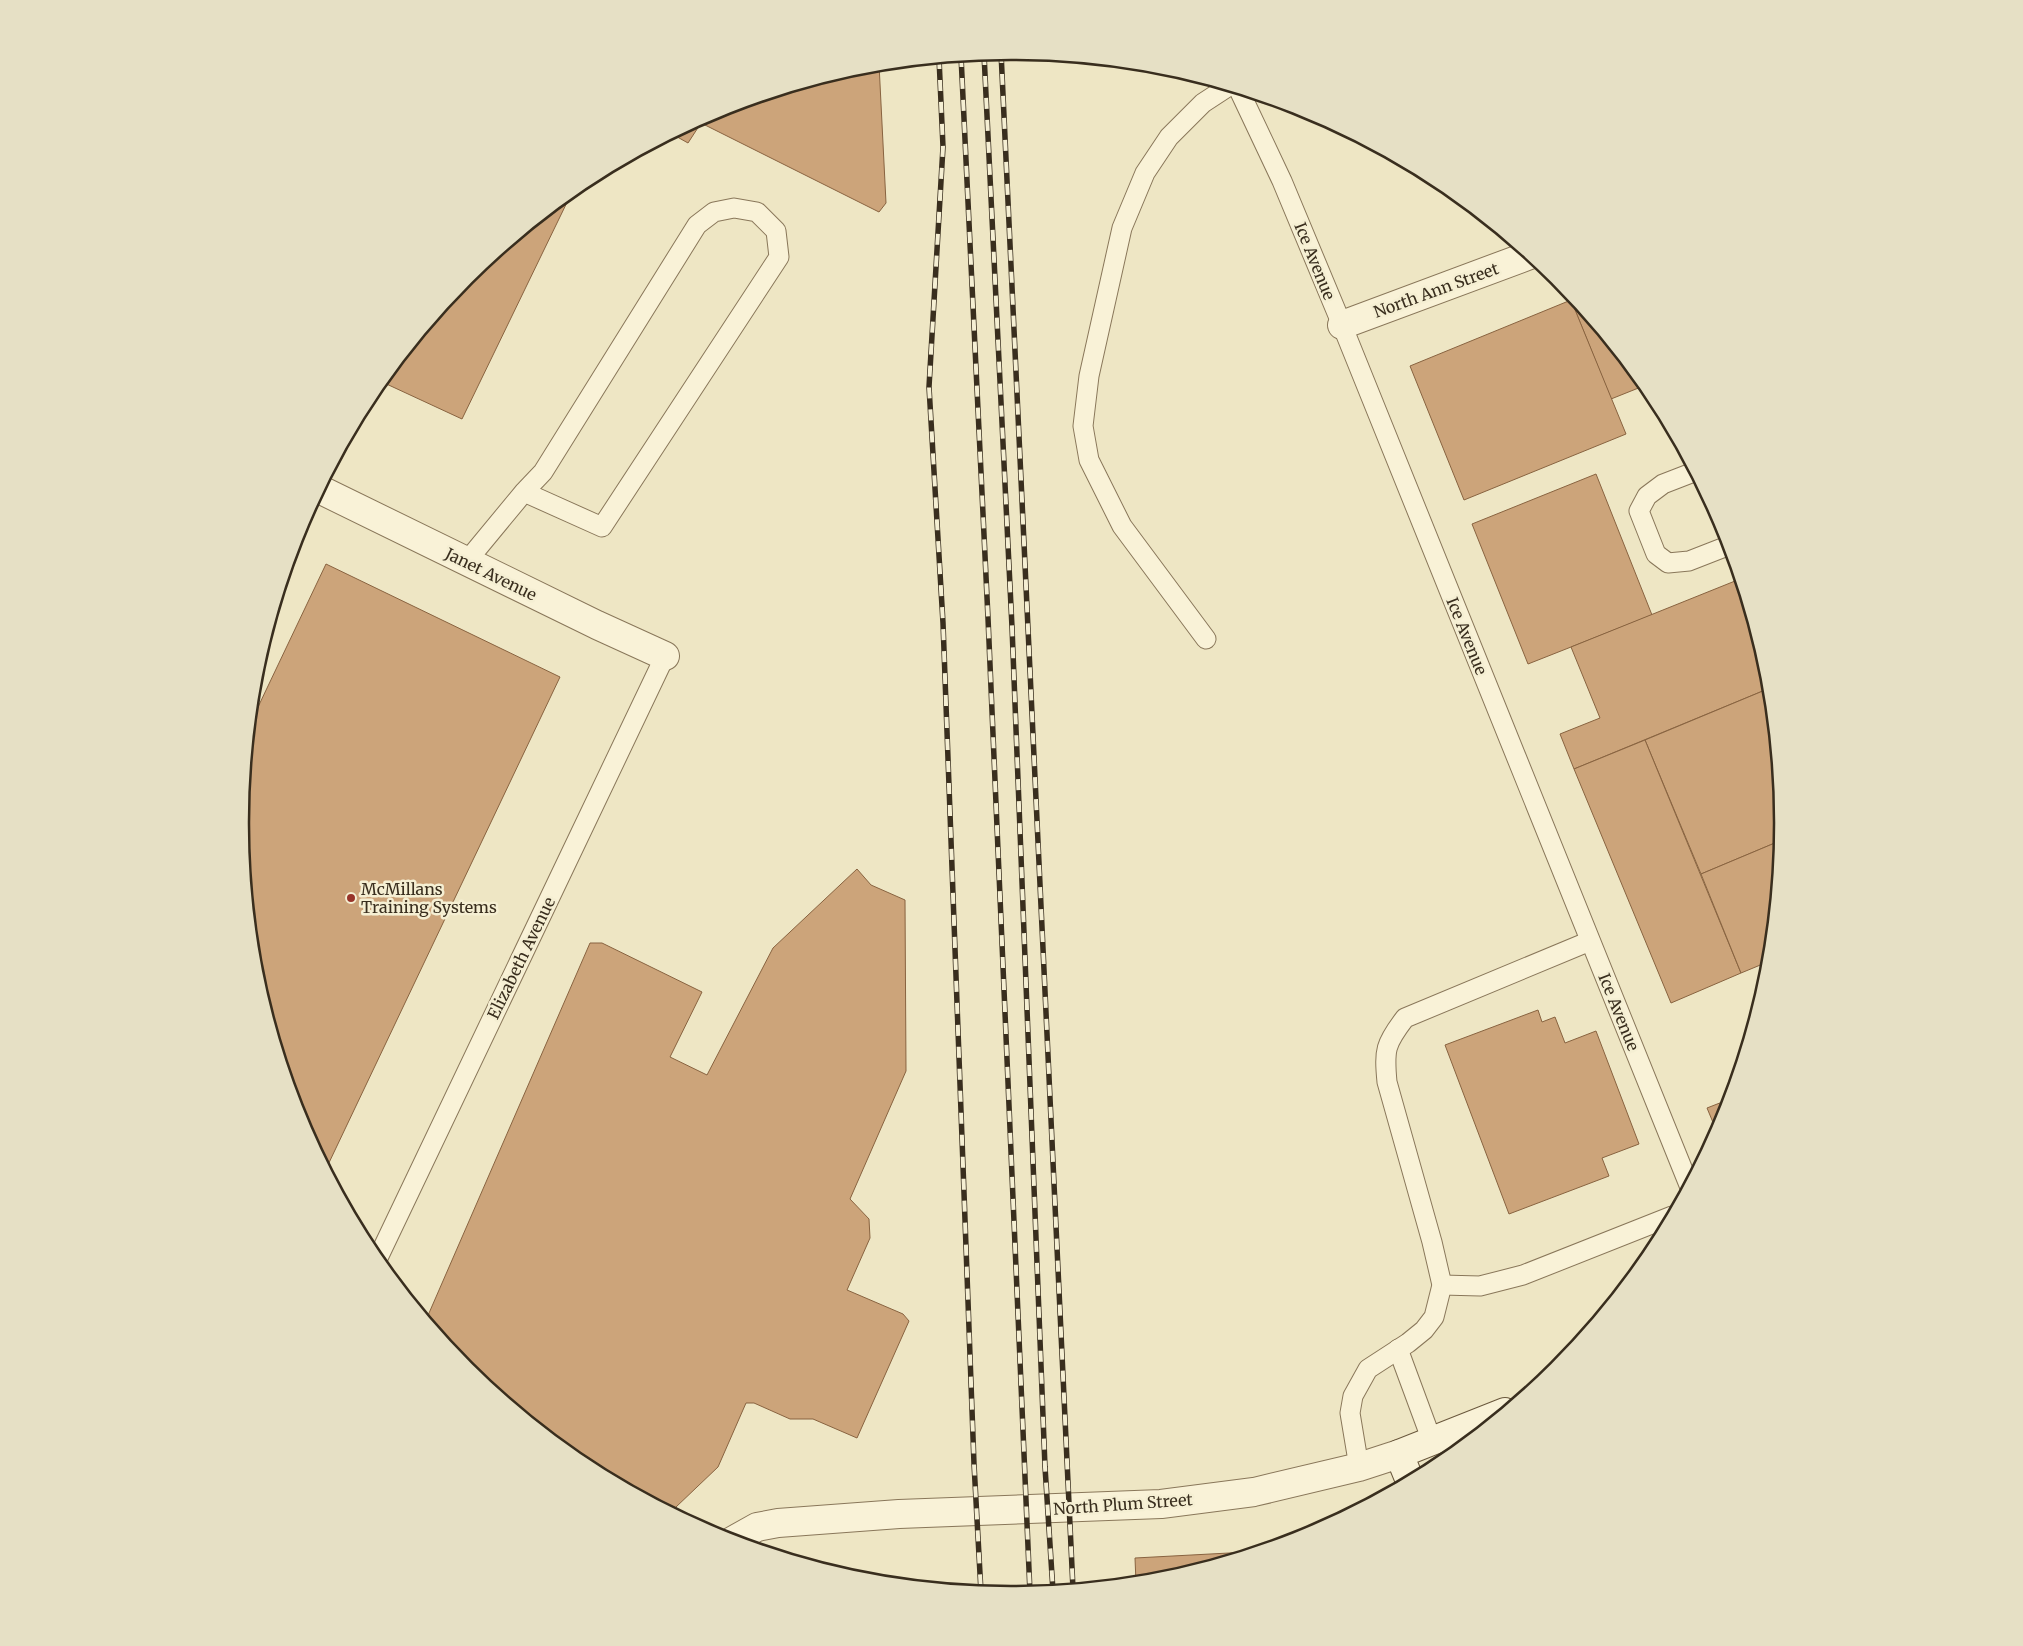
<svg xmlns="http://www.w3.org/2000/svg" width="2023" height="1646" font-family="Merriweather,serif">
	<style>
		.building { fill: #cca47a; stroke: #886340 }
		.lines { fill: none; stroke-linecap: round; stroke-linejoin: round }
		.lane-casing { stroke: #89775a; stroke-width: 21 }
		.street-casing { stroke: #89775a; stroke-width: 30 }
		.secondary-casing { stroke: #6a583d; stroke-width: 30 }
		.lane { stroke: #f9f2d7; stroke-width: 19 }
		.street { stroke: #f9f2d7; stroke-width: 28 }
		.secondary { stroke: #f9f2d7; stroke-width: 28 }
		.rail-casing { stroke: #392e1e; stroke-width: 5.5 }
		.rail { stroke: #f5efd3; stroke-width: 4; stroke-dasharray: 11; stroke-linecap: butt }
		.poi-dot { fill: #98342a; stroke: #f5efd3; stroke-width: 2 }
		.labels { text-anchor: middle; stroke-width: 5; stroke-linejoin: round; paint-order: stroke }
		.street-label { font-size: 16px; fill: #392e1e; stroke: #f5efd3 }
		.poi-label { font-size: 16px; fill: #392e1e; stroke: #f5efd3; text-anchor: start }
		.rim { fill: none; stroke: #392e1e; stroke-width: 2.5 }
	</style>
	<rect width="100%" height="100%" fill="#eee6c4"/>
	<!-- building -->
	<g class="building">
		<path d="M879 64 886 203 879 212 701 123 688 143 672 134 716 110 861 66Z"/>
		<path d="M573 190 462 419 380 381 466 277Z"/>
		<path d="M1575 299 1646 385 1611 399 1571 300Z"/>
		<path d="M1571 300 1626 434 1464 500 1410 366Z"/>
		<path d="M1596 474 1652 615 1528 664 1472 524Z"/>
		<path d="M326 564 560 677 326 1169 298 1118 255 973 240 823 249 726Z"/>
		<path d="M1740 579 1768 673 1770 688 1574 769 1560 734 1600 718 1571 647Z"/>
		<path d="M1770 688 1783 823 1782 840 1701 874 1645 740Z"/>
		<path d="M1645 740 1741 973 1671 1003 1574 769Z"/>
		<path d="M1782 840 1770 961 1741 973 1701 874Z"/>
		<path d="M857 869 871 885 905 900 906 1071 850 1199 869 1219 870 1238 847 1290 903 1314 909 1321 857 1438 813 1419H790L754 1403H746L718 1467 676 1507 673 1513 583 1465 466 1369 426 1320 590 943H602L702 992 670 1057 707 1075 773 948Z"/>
		<path d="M1538 1010 1542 1022 1555 1017 1565 1043 1596 1031 1639 1144 1602 1158 1609 1176 1509 1214 1445 1045Z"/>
		<path d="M1730 1099 1724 1119 1717 1132 1707 1108Z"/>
		<path d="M1248 1552V1554L1162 1580 1136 1583 1135 1558Z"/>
	</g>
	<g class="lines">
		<!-- lane casing -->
		<g class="lane-casing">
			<g id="lane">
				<path d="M1239 90 1282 181 1342 325 1689 1185"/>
				<path d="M1694 472 1663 484 1647 496 1639 511 1656 554 1668 563 1689 561 1730 545"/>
				<path d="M467 561 524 492 543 472 697 225 714 212 734 208 757 212 776 231 779 257 602 527 524 492"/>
				<path d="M1206 639 1122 526 1089 460 1083 426 1089 376 1122 228 1145 173 1169 137 1203 103 1229 86"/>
				<path d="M377 1260 665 656"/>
				<path d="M1442 1285 1480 1286 1523 1275 1672 1216"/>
				<path d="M1398 1349 1432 1441"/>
				<path d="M1359 1467 1350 1413 1353 1396 1368 1369 1408 1343 1424 1330 1434 1317 1442 1285 1432 1242 1387 1082C1384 1050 1385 1044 1405 1018L1590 941"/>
			</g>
		</g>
		<!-- street casing -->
		<g class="street-casing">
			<g id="street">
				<path d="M1342 325 1530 255"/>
				<path d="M319 489 597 625 665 656"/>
				<path d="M732 1541 757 1527 778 1523 899 1514 1161 1504 1254 1492 1359 1467 1399 1454"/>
			</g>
		</g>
		<!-- secondary casing -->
		<g class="secondary-casing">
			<path id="secondary" d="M1410 1481 1399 1454 1505 1412"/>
		</g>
		<!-- lane -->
		<use href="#lane" class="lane"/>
		<!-- street -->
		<use href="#street" class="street"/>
		<!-- secondary -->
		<use href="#secondary" class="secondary"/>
		<!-- rail casing -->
		<g class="rail-casing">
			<g id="rail">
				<path d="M1001 52 1073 1589"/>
				<path d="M984 54 1012 627 1045 1467 1053 1591"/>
				<path d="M961 56 988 618 1030 1593"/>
				<path d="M939 58 943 147 929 387 943 623 974 1464 981 1592"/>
			</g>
		</g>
		<!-- rail -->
		<use href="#rail" class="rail"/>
	</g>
	<!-- markers -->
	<circle class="poi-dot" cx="351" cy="898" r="5"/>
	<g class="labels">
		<!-- street labels -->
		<g class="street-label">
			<text transform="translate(1315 261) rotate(68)" y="6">Ice Avenue</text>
			<text transform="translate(1436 290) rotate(-20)" y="6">North Ann Street</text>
			<text transform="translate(491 574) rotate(26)" y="6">Janet Avenue</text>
			<text transform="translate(1467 636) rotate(68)" y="6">Ice Avenue</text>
			<text transform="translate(521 958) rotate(-64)" y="6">Elizabeth Avenue</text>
			<text transform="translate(1619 1012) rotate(68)" y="6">Ice Avenue</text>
			<text transform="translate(1123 1504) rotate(-4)" y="6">North Plum Street</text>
		</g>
		<!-- poi labels -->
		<g class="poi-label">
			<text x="361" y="895">McMillans<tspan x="361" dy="18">Training Systems</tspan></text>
		</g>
	</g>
	<!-- crop -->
	<path d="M0 0H2023V1646H0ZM1011 60H1012A762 762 0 0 1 1774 822V824A762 762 0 0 1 1012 1586H1011A762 762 0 0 1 249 824V822A762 762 0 0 1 1011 60Z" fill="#e6e0c5" fill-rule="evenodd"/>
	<path class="rim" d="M1011 60H1012A762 762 0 0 1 1774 822V824A762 762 0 0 1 1012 1586H1011A762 762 0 0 1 249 824V822A762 762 0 0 1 1011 60Z"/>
</svg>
